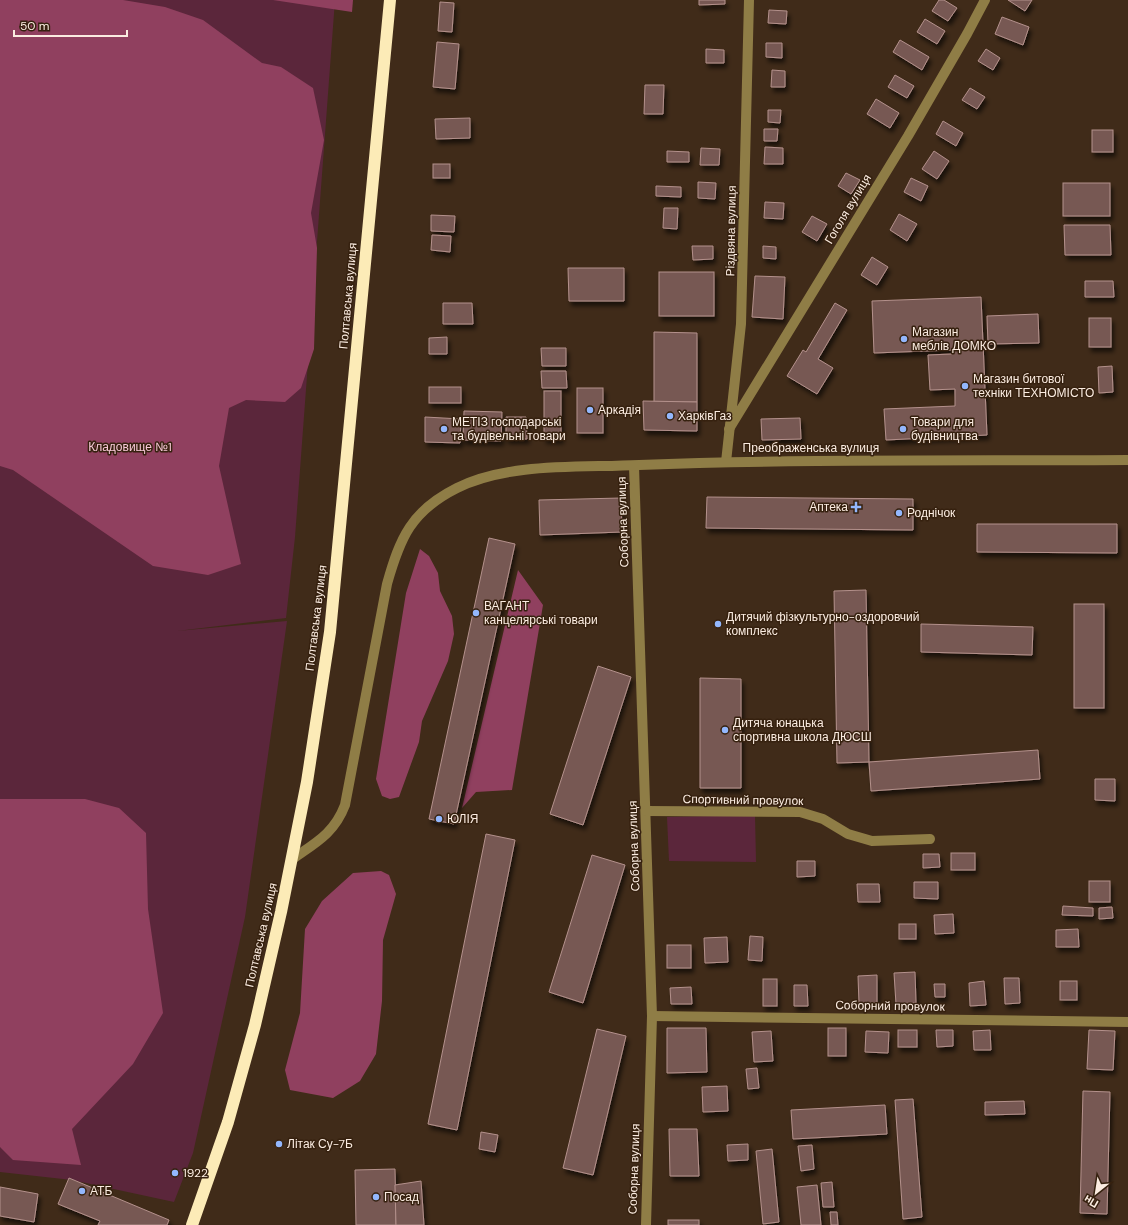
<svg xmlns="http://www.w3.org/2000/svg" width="1128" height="1225" font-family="'DM Sans',sans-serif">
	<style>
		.green { fill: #5b263b }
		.forest { fill: #90405f }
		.building { fill: #775853; stroke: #b4918c; filter: url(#shadow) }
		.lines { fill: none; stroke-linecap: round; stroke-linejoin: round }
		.minor { stroke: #8f7d46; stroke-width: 10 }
		.highway { stroke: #fcebb7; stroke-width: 12 }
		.poi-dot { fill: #93b7fd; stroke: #36210f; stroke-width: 1.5 }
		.labels { text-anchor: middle; stroke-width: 3; stroke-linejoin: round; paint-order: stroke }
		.street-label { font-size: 12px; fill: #fbece1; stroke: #36210f }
		.poi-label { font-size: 12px; fill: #fbece1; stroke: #36210f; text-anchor: start }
		.park-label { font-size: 12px; fill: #f8c9d8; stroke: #36210f }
	</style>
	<defs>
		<filter id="shadow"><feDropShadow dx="2.5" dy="4.5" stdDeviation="2" flood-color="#0009"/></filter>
	</defs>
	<rect width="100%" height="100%" fill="#402b19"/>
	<!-- green -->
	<g class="green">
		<path d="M0 0H335L295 537 286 618 177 631 287 621 245 917 193 1153 174 1202 72 1180 0 1172Z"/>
		<path d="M755 815 756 862 669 861 667 817Z"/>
	</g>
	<!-- forest -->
	<g class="forest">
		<path d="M0 0H123L165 7 203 20 262 63 281 67 313 88 324 140 311 213 317 248 314 349 301 388 285 402 246 400 229 408 219 466 241 564 208 575 153 566 13 470 0 466Z"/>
		<path d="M273 0H353L352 12Z"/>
		<path d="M420 549 429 556 438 573 440 591 452 616 454 634 448 661 422 721 419 742 399 797 390 799 382 796 376 779 406 593Z"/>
		<path d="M518 570 543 605 512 790 476 792 462 808Z"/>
		<path d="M0 799H85L119 808 146 833 148 909 163 1013 133 1064 72 1129 81 1165 13 1160 0 1147Z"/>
		<path d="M381 871 389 875 396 894 383 940 382 1001 376 1054 360 1081 333 1098 290 1090 285 1070 300 1013 305 929 322 901 353 873Z"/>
	</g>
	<!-- building -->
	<g class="building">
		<path d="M699 0H725V4L699 5Z"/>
		<path d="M939 0H944L957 8 948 21 932 11Z"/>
		<path d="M1008 0H1032L1025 11Z"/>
		<path d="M440 2 454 3 452 32 438 31Z"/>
		<path d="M769 10 787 11 786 24 768 23Z"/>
		<path d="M1002 17 1029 27 1023 45 995 34Z"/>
		<path d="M925 19 945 31 937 44 917 32Z"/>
		<path d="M900 40 929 57 922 70 893 52Z"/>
		<path d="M437 42 459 44 455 89 433 87Z"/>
		<path d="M766 43H782V58L766 57Z"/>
		<path d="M706 49 724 50V63H706Z"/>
		<path d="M986 49 1000 58 993 70 978 61Z"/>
		<path d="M772 70 785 71V87H771Z"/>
		<path d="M895 75 914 86 907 98 888 87Z"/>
		<path d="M645 85H664L663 114H644Z"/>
		<path d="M970 88 985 97 977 109 962 100Z"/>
		<path d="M876 99 899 113 890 128 867 114Z"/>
		<path d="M768 110H781L780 123 768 122Z"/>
		<path d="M470 118V138L436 139 435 119Z"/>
		<path d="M943 121 963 133 956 146 936 134Z"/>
		<path d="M764 129H778L777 141H764Z"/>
		<rect x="1092" y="130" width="21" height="22"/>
		<path d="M765 147 783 148V164H764Z"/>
		<path d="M701 148 720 149 719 165H700Z"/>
		<path d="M667 151 689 152V162H667Z"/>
		<path d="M934 151 949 161 937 179 922 169Z"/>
		<rect x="433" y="164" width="17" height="14"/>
		<path d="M846 173 860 180 851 194 838 186Z"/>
		<path d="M911 178 928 186 921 201 904 192Z"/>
		<path d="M698 182 716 183 715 199 698 198Z"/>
		<rect x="1063" y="183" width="47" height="33"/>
		<path d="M656 186 681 187V197L656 196Z"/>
		<path d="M765 202 784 203 783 219 764 218Z"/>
		<path d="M664 208H678L677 229 663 228Z"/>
		<path d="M899 214 917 224 907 241 890 230Z"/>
		<path d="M431 215 455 216 454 232 431 231Z"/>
		<path d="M812 216 827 224 817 241 802 232Z"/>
		<path d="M1064 225H1110L1111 255H1065Z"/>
		<path d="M432 235 451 236 450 252 431 250Z"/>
		<path d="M692 246H713V259L693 260Z"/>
		<path d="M763 246 776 247V259L763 258Z"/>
		<path d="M872 257 888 267 877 285 861 275Z"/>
		<path d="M568 268H624V301H569Z"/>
		<rect x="659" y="272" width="55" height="44"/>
		<path d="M755 276 785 277 783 319 752 317Z"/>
		<path d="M1085 281H1113L1114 297H1085Z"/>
		<path d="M981 297 987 435 886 440 884 409 955 406V389L930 390 928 355 952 354V350L874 353 872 301Z"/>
		<path d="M443 303H472L473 324H443Z"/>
		<path d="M835 303 847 310 818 359 833 368 817 394 787 376 803 350 806 352Z"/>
		<path d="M1038 314 1039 343 988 344 987 316Z"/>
		<rect x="1089" y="318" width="22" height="29"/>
		<path d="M654 332 697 333V402H654Z"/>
		<path d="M447 337V354H429V338Z"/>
		<path d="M541 348H566V366H542Z"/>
		<path d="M1112 366 1113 392 1099 393 1098 367Z"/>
		<path d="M541 371H566L567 388H542Z"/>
		<rect x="429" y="387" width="32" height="16"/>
		<rect x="577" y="388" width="26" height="45"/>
		<rect x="544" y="391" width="17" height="48"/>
		<path d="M643 401 697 402V431L644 430Z"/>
		<path d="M464 411 502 412 501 441 463 440Z"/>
		<path d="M425 417 461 419 460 443 425 442Z"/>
		<path d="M506 417H526L527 439H506Z"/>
		<path d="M800 418 801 439 762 440 761 419Z"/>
		<path d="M707 497 913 499V530L706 528Z"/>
		<path d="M621 498 622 532 540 535 539 500Z"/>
		<path d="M977 524H1117V553L977 552Z"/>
		<path d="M489 538 515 544 454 824 429 819Z"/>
		<path d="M866 590 869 762 837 763 834 591Z"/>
		<rect x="1074" y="604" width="30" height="104"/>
		<path d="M921 624 1033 627 1032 655 921 652Z"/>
		<path d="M598 666 631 677 583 825 550 814Z"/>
		<path d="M700 678 741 679V788H700Z"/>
		<path d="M1038 750 1040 779 871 791 869 762Z"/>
		<path d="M1095 779H1115V801L1095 800Z"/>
		<path d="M486 834 515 840 457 1130 428 1124Z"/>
		<rect x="951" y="853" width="24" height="17"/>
		<path d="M923 854H939L940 867 923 868Z"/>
		<path d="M592 855 625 865 583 1003 549 992Z"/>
		<path d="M797 861H815V876L797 877Z"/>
		<rect x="1089" y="881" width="21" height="21"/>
		<path d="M914 882H938V899L914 898Z"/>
		<path d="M857 884H879L880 902H858Z"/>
		<path d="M1063 906 1093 908V916L1062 915Z"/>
		<path d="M1112 907 1113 918 1099 919V908Z"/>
		<path d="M953 914 954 933 935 934 934 915Z"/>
		<rect x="899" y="924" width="17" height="15"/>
		<path d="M1078 929 1079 947H1056V930Z"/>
		<path d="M750 936 763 937 762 961 748 960Z"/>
		<path d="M727 937 728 962 705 963 704 938Z"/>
		<rect x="667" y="945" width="24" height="23"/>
		<path d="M915 972 916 1003 896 1004 894 973Z"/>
		<path d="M877 975V1003H859L858 976Z"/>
		<path d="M1004 978H1019L1020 1003 1005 1004Z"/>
		<rect x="763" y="979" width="14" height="27"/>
		<path d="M984 981 986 1005 970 1006 969 983Z"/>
		<rect x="1060" y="981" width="17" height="19"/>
		<path d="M934 984H945V997H935Z"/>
		<path d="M794 985H807L808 1006H794Z"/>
		<path d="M691 987 692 1004H671L670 988Z"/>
		<path d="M667 1028H706L707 1072 667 1073Z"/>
		<rect x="828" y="1028" width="18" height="28"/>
		<path d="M597 1029 626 1036 593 1175 563 1168Z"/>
		<rect x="898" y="1030" width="19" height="17"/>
		<path d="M936 1030H953V1046L937 1047Z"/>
		<path d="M990 1030 991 1050H974L973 1031Z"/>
		<path d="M1089 1030 1115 1031 1113 1070 1087 1069Z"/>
		<path d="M771 1031 773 1061 754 1062 752 1032Z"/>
		<path d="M866 1031 889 1032 888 1053 865 1052Z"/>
		<path d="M757 1068 759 1088 748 1089 746 1069Z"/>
		<path d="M727 1086 728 1111 703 1112 702 1087Z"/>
		<path d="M1083 1091 1110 1092 1107 1214 1080 1213Z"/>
		<path d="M913 1099 922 1217 903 1219 895 1100Z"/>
		<path d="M1024 1101 1025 1114 985 1115V1102Z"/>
		<path d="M885 1105 887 1134 793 1139 791 1110Z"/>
		<path d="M669 1129H697L699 1176H670Z"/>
		<path d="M481 1132 498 1135 495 1152 479 1149Z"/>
		<path d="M748 1144V1160L728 1161 727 1145Z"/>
		<path d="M812 1145 814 1169 801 1171 798 1146Z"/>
		<path d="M772 1149 779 1222 763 1224 756 1151Z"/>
		<path d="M395 1169 396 1225H356L355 1170Z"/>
		<path d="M69 1178 169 1220 167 1225H98L100 1221 58 1204Z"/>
		<path d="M421 1181 424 1225H396L395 1185Z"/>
		<path d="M832 1182 834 1207H823L821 1183Z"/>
		<path d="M817 1185 821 1225H801L797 1187Z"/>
		<path d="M0 1187 38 1194 34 1222 0 1216Z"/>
		<path d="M830 1212H837L838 1225H831Z"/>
		<rect x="668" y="1220" width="31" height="5"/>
	</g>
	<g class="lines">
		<!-- minor -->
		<g class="minor">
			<path d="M729 429 908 136 967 34 985 0"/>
			<path d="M726 462 741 324 749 0"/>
			<path d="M634 466 652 1016 646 1225"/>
			<path d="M646 811 800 812 823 819 848 834 872 841 930 839"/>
			<path d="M291 860C315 843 334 834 345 805L387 584C400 538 411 511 457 488 509 462 582 468 639 465 802 459 965 461 1128 460"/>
			<path d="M652 1016 1128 1022"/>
		</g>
		<!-- highway -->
		<path class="highway" d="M192 1225 228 1122 255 1025 281 912 307 782 330 632 390 0"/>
	</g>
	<!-- markers -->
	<g class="poi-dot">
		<circle cx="904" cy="339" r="4"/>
		<circle cx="965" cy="386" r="4"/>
		<circle cx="590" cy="410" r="4"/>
		<circle cx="670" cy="416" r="4"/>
		<circle cx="444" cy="429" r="4"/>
		<circle cx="903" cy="429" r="4"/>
		<path d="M854 501h4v4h4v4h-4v4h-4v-4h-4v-4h4z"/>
		<circle cx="899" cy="513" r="4"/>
		<circle cx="476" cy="613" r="4"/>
		<circle cx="718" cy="624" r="4"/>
		<circle cx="725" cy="730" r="4"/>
		<circle cx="439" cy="819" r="4"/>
		<circle cx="279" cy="1144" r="4"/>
		<circle cx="175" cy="1173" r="4"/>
		<circle cx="82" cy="1191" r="4"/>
		<circle cx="376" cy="1197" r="4"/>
	</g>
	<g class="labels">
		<!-- street labels -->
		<g class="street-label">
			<text transform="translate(848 209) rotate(-59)" y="4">Гоголя вулиця</text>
			<text transform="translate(731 231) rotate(-89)" y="4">Різдвяна вулиця</text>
			<text transform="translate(348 296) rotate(-85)" y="4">Полтавська вулиця</text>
			<text x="811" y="452">Преображенська вулиця</text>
			<text transform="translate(623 522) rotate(-92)" y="4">Соборна вулиця</text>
			<text transform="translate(316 618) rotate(-83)" y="4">Полтавська вулиця</text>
			<text transform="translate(743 800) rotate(1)" y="4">Спортивний провулок</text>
			<text transform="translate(634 846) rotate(-92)" y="4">Соборна вулиця</text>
			<text transform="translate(261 935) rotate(-77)" y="4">Полтавська вулиця</text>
			<text transform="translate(890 1006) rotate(1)" y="4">Соборний провулок</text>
			<text transform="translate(634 1169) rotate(-88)" y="4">Соборна вулиця</text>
		</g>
		<!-- poi labels -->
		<g class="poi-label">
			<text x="912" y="336">Магазин<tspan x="912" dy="14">меблів ДОМКО</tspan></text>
			<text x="973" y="383">Магазин битової<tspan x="973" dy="14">техніки ТЕХНОМІСТО</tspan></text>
			<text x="598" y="414">Аркадія</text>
			<text x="678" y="420">ХарківГаз</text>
			<text x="452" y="426">МЕТІЗ господарські<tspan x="452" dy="14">та будівельні товари</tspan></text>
			<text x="911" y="426">Товари для<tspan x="911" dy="14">будівництва</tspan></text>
			<text x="848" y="511" text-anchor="end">Аптека</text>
			<text x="907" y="517">Роднічок</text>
			<text x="484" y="610">ВАГАНТ<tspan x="484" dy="14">канцелярські товари</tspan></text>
			<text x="726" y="621">Дитячий фізкультурно-оздоровчий<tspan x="726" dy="14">комплекс</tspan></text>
			<text x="733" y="727">Дитяча юнацька<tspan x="733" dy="14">спортивна школа ДЮСШ</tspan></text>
			<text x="447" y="823">ЮЛІЯ</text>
			<text x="287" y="1148">Літак Су-7Б</text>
			<text x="183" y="1177">1922</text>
			<text x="90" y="1195">АТБ</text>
			<text x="384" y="1201">Посад</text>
		</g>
		<!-- park labels -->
		<g class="park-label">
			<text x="130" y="451">Кладовище №1</text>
		</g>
	</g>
	<!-- north arrow -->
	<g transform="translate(1096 1193) rotate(210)" stroke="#36210f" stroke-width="3" paint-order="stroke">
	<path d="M0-3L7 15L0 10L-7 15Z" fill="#fbece1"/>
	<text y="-6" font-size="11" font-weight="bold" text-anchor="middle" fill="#fbece1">Пн</text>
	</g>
	<!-- scale -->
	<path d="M14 30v6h113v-6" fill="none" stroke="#fbece1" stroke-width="2"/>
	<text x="20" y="30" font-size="12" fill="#fbece1" stroke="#36210f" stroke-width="3" paint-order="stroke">50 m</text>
</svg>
